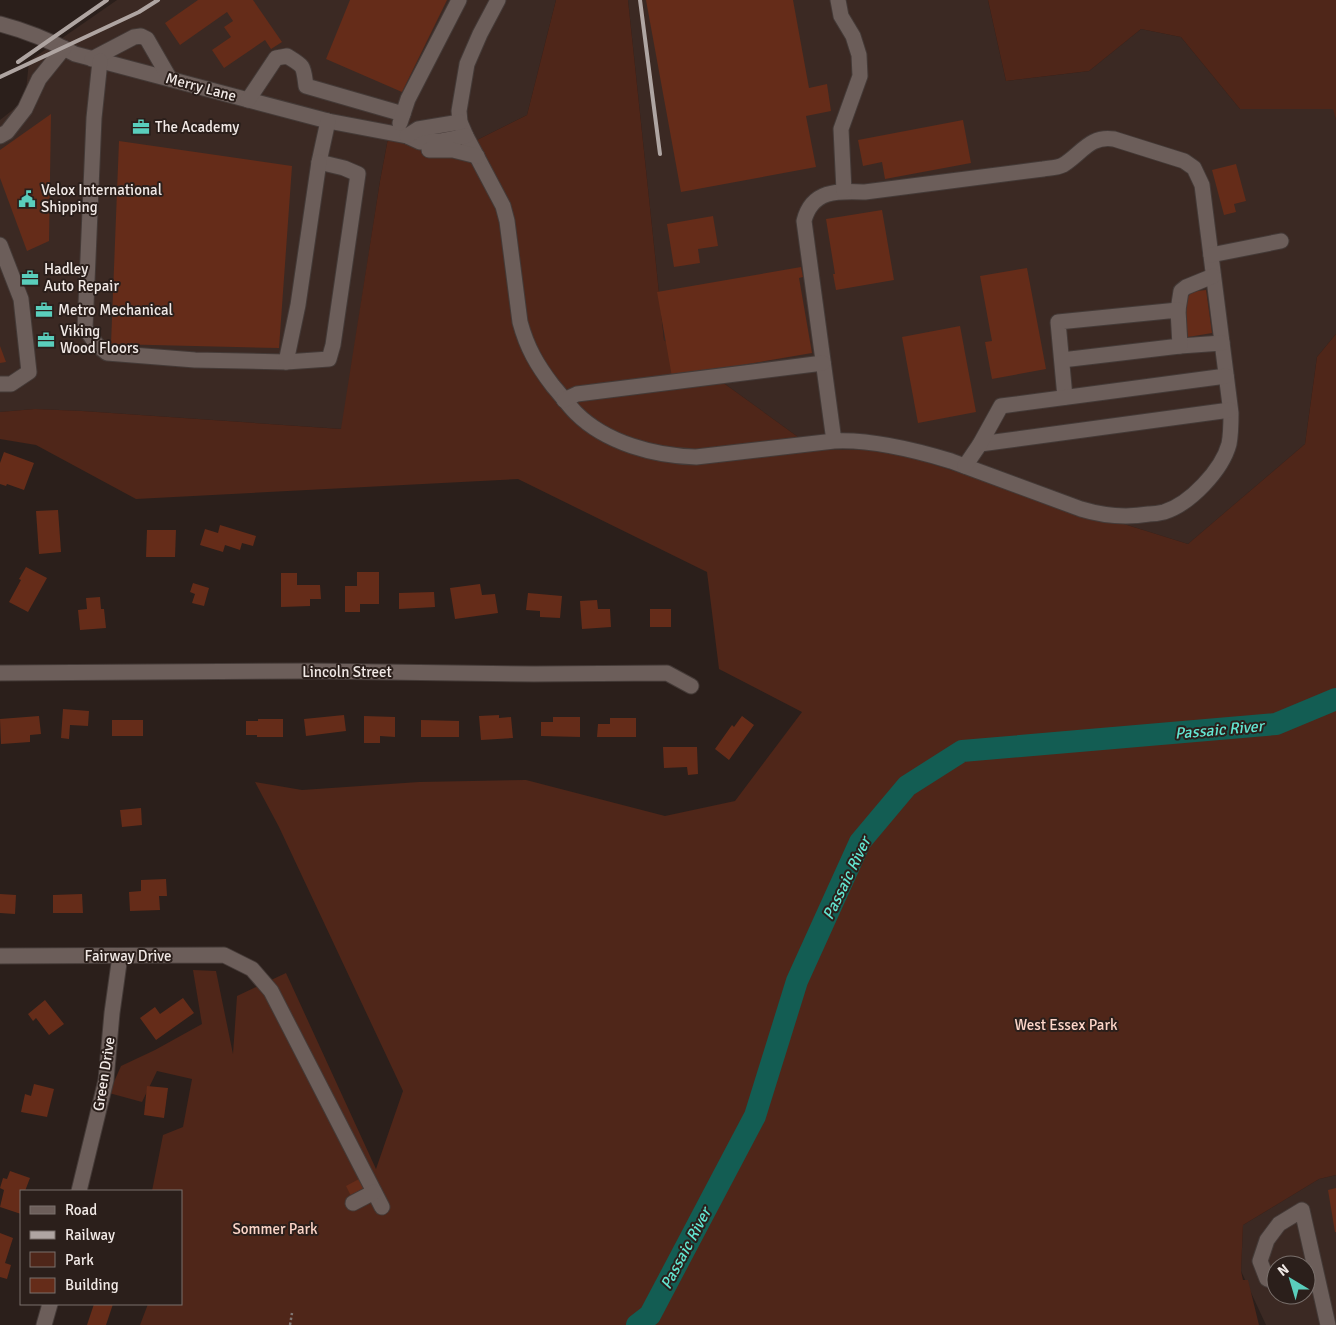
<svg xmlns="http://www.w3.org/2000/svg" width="1336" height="1325" font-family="Signika,sans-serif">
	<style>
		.built { fill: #3b2923; fill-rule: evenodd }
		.green { fill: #4f2619 }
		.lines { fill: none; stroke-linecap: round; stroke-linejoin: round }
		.river { stroke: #135d53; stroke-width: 22 }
		.building { fill: #652c19 }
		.minor-casing { stroke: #443a37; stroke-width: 17 }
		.path { stroke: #807673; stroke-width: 2.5; stroke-dasharray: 2.5 2.5; stroke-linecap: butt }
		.minor { stroke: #6c5e5a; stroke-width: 15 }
		.rail { stroke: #afa5a2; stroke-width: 4 }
		.labels { text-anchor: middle; stroke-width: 4; stroke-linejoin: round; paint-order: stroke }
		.street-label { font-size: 15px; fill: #f1e9e6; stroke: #2b1f1b }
		.poi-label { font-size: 15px; fill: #f1e9e6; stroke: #2b1f1b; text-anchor: start }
		.park-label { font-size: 15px; fill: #fcd5c8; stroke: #2b1f1b }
		.water-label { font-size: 16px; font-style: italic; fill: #63e5d1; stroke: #2b1f1b }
	</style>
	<rect width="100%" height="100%" fill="#2b1f1b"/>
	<!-- built -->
	<g class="built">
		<path d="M117 0H556L527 115 471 143 390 128 380 181 342 429 82 411 35 409 0 412V120L25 100 29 61Z"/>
		<path d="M628 0H988L1006 81 1089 71 1141 29 1181 37 1240 109H1334L1336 120V334L1317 357 1305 444 1188 544 887 450H816L664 340Z"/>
		<path d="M1336 1175V1325H1266L1241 1271 1243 1225 1319 1179ZM1276 1265H1306V1295H1276Z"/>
	</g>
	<!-- green -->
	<g class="green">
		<path d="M556 0H628L664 340 816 450H887L1188 544 1305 444 1317 357 1336 334V1175L1319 1179 1243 1225 1241 1271 1243 1280H1248L1259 1325H140L148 1304H181V1191H152L163 1135 183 1127 192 1079 157 1071 142 1102 109 1093 121 1066 155 1050 202 1024 193 970 216 971 233 1054 237 996 286 973 376 1169 403 1091 279 827 255 782 302 790 419 782 526 780 665 816 735 801 802 712 719 669 707 572 518 479 136 499 36 445 0 439V412L35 409 82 411 341 429 380 181 390 128 471 143 527 115Z"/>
		<path d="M988 0H1336V120L1333 109H1240L1181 37 1141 29 1089 71 1006 81Z"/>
	</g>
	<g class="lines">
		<!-- river -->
		<path class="river" d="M637 1325 650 1315 755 1116 797 981 860 842 907 786 962 751 1276 724 1336 699"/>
	</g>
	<!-- building -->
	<g class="building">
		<path d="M198 0H253L282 42 271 49 265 40 224 68 212 50 231 37 224 27 233 21 227 12 180 45 165 23Z"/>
		<path d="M350 0H447L402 92 326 59Z"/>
		<path d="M646 0H793L809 88 827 84 831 111 806 116 816 167 681 192Z"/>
		<path d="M51 114 49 241 27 251 0 178V150Z"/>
		<path d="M963 120 971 163 885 179 882 162 863 166 858 140Z"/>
		<path d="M119 141 292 166 279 348 111 344Z"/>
		<path d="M1236 164 1246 201 1234 204 1236 212 1224 215 1212 170Z"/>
		<path d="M882 210 894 280 836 290 833 274H835L826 219Z"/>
		<path d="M713 216 718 246 698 249 700 263 674 267 667 224Z"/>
		<path d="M801 267 803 277 799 278 812 353 672 377 657 292Z"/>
		<path d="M1027 268 1046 369 992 379 985 342 992 341 980 276Z"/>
		<path d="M1206 290 1212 333 1188 337 1182 293Z"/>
		<path d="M960 326 976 412 918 423 902 337Z"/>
		<path d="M0 346 6 362 0 363Z"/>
		<path d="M4 452 34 463 24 490 7 484 6 486 0 484V463Z"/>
		<path d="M58 510 61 552 39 554 36 511Z"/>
		<path d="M220 525 256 536 253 546 242 543 240 550 225 545 223 552 200 545 205 529 218 533Z"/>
		<path d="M147 530H176L175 557H146Z"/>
		<path d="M26 567 47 578 28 612 9 602 21 580 19 579Z"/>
		<path d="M357 572H379V604H360V612H345V586H357Z"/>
		<path d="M281 573H297V585H320L321 599H310V606L281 607Z"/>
		<path d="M193 583 209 588 204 606 192 603 195 594 190 592Z"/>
		<path d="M480 584 482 595 495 594 498 613 455 619 450 588Z"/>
		<path d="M434 592 435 607 399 609V593Z"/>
		<path d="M528 593 562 596 560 618 540 617V611L526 610Z"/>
		<path d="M100 597 101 609H104L106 628 80 630 78 610 87 609 86 598Z"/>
		<path d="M597 600 598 609H610L611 627 582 629 580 601Z"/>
		<rect x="650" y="609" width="21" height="18"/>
		<path d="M63 709 89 711 88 726 70 725 69 739 61 738Z"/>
		<path d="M344 715 346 731 306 736 304 719Z"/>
		<path d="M499 715V718L511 717 513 738 481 740 479 716Z"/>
		<path d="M39 716 41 734 30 735V742L1 744 0 719Z"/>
		<path d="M364 716 395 717V737L380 736V743H364Z"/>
		<path d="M742 716 754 725 729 760 715 749 732 725 734 727Z"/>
		<path d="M553 717H580V737L541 736V722H553Z"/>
		<path d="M610 718H636V737H597L598 724H610Z"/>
		<path d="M258 719H283V737H257V735H246V721H258Z"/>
		<rect x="112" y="720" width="31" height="16"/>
		<path d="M421 720 459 721V737H421Z"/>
		<path d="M663 747H697L698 774 688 775 687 767 664 768Z"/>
		<path d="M141 808 142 825 122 827 120 810Z"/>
		<path d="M166 879 167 896H159L160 910 130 911 129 892 141 891V880Z"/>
		<path d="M0 894 16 895 15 914 0 913Z"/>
		<path d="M82 894 83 913H53V895Z"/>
		<path d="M183 998 194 1013 156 1040 140 1018 155 1007 160 1014Z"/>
		<path d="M45 1000 64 1024 49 1035 36 1018 33 1021 28 1014Z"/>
		<path d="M34 1084 54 1089 47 1117 21 1112 25 1094 31 1096Z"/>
		<path d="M147 1086 168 1088 164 1118 144 1115Z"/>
		<path d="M10 1171 30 1178 25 1191H21V1214L0 1207 4 1190 0 1188 3 1178 7 1179Z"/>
		<path d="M359 1179 364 1189 351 1196 346 1186Z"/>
		<path d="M1336 1188V1232H1335L1328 1190Z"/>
		<path d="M0 1233 13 1238 5 1263 11 1265 7 1279 0 1277Z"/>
		<path d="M94 1304H113L106 1325H87Z"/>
	</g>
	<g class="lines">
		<!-- minor casing -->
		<g class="minor-casing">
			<g id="minor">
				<path d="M498 0 480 34 467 64 459 111 460 122 466 136 503 206 507 221 520 322C527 348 537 365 553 386 561 395 568 405 576 413 606 443 655 456 696 457L834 441C872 439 915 450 951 461L1081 509C1104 516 1125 518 1149 514 1154 514 1160 513 1164 512 1190 504 1222 470 1229 444 1231 434 1231 424 1231 413L1202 185 1194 168 1184 161 1114 139C1090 135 1081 154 1063 165 1057 168 1049 168 1043 169L865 192C839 191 812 189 804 221L834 441"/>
				<path d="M838 0 841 16 853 36 859 55 860 76 841 129 844 191"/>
				<path d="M0 24C27 31 51 41 75 54L328 121 407 136 420 142 440 141 466 136"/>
				<path d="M92 59 134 37 141 36 147 39 170 79"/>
				<path d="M100 61 94 118 85 328 97 345 107 353 195 360 286 362 329 359 333 345 358 174 344 168 319 162 328 121"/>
				<path d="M248 100 276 58 287 56C305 67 303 65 306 86L403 114"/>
				<path d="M400 123 408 99 459 0"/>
				<path d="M0 136 7 132 25 109 39 79 64 48"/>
				<path d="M407 136 418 129 460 122"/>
				<path d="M429 150H453L477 156"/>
				<path d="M0 245 21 299 29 372 11 384H0"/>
				<path d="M1211 255 1281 241"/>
				<path d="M1178 310 1181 291 1186 287 1213 276"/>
				<path d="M1180 346 1222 343"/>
				<path d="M1062 360 1180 346 1178 310 1058 322 1065 397"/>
				<path d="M286 362 298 305 319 162"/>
				<path d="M564 400 577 394 823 363"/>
				<path d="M980 444 1230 410"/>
				<path d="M965 466 980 444 1001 406 1226 376"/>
				<path d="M0 673 311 671 534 674 667 673 691 686"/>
				<path d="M0 956 224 955 252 969 271 991 382 1207"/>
				<path d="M79 1191 106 1080 112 1013 120 956"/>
				<path d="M353 1203 374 1192"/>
				<path d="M1276 1282 1267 1279 1260 1261 1267 1240 1279 1224 1302 1210 1328 1325"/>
				<path d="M44 1325 50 1304"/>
			</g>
		</g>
		<!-- path -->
		<path class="path" d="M290 1325 292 1313"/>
		<!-- minor -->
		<use href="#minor" class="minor"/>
		<!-- rail -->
		<g class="rail">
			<path d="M640 0 660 154"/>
			<path d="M18 62 107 0"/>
			<path d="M0 77 139 12 158 0"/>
		</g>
	</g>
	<!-- icons -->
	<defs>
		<g id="office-bare" transform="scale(1.35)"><path d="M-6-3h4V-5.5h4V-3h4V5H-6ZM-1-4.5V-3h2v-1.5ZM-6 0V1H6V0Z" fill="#5acebc" stroke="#2b1f1b" stroke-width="2.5" paint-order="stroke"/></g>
		<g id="civic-bare" transform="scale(1.35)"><path d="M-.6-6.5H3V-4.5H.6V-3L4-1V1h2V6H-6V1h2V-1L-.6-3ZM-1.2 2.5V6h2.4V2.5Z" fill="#5acebc" stroke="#2b1f1b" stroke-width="2.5" paint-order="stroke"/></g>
	</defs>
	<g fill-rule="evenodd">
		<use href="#office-bare" x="141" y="127"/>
		<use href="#civic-bare" x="27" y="199"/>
		<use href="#office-bare" x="30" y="278"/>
		<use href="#office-bare" x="44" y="310"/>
		<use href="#office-bare" x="46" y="340"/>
	</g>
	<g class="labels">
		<!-- street labels -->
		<g class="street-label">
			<text transform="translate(201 87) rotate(15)" y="5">Merry Lane</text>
			<text x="347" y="677">Lincoln Street</text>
			<text x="128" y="961">Fairway Drive</text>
			<text transform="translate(104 1074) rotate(-81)" y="5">Green Drive</text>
		</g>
		<!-- poi labels -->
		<g class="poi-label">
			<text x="155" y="132">The Academy</text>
			<text x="41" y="195">Velox International<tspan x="41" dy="17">Shipping</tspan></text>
			<text x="44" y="274">Hadley<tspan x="44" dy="17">Auto Repair</tspan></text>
			<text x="58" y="315">Metro Mechanical</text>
			<text x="60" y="336">Viking<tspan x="60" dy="17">Wood Floors</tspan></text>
		</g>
		<!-- park labels -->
		<g class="park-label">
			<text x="1066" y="1030">West Essex Park</text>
			<text x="275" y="1234">Sommer Park</text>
		</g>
		<!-- water labels -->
		<g class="water-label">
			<text transform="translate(1219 729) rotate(-5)" y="6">Passaic River</text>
			<text transform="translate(846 878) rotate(-64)" y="6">Passaic River</text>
			<text transform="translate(685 1248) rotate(-62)" y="6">Passaic River</text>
		</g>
	</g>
	<!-- legend -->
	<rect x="20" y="1190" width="162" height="115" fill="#2b1f1b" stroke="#7a706c"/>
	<rect x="30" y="1206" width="25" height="8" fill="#6c5e5a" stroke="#7a706c"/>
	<text x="65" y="1215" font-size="15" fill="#f1e9e6">Road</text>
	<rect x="30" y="1231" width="25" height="8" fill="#afa5a2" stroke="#7a706c"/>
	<text x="65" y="1240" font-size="15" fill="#f1e9e6">Railway</text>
	<rect x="30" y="1252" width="25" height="15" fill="#4f2619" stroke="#7a706c"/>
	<text x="65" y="1265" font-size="15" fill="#f1e9e6">Park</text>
	<rect x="30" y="1278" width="25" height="15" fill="#652c19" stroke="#7a706c"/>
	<text x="65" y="1290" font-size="15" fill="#f1e9e6">Building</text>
	<!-- north arrow -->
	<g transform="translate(1291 1280) rotate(322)"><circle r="24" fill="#2b1f1b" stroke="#7a706c"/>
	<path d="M0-4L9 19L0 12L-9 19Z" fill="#5acebc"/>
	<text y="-8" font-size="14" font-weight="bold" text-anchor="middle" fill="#f1e9e6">N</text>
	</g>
</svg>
